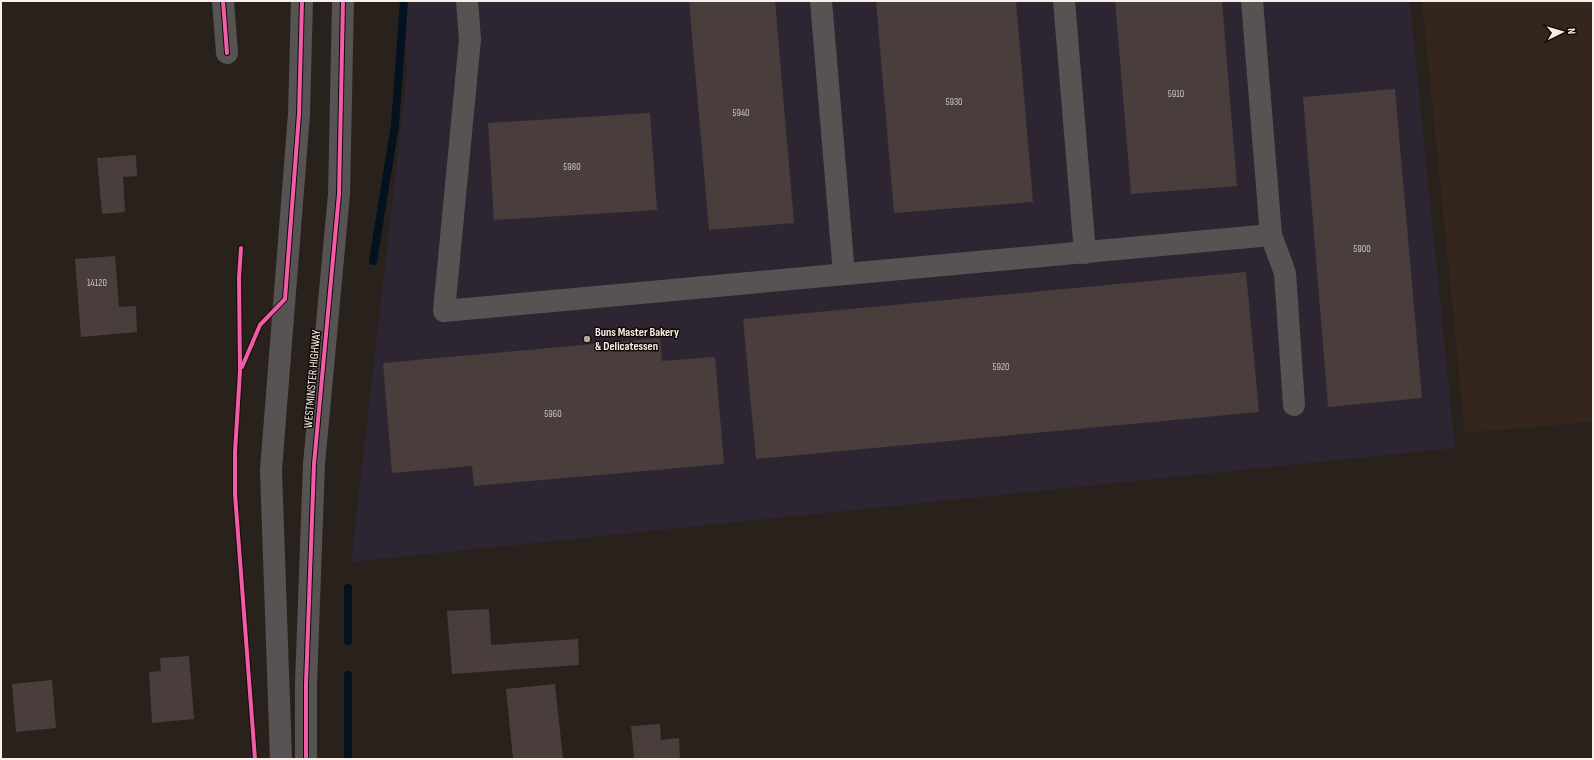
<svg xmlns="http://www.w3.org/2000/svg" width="1594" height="760" font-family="'Sofia Sans Condensed',sans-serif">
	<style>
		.commercial { fill: #34261c }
		.industrial { fill: #2e2532 }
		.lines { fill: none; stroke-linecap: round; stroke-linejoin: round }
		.stream { stroke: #04111f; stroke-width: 8 }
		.building { fill: #493e3b }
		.minor { stroke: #575352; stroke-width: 22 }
		.cycleway-casing { stroke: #110b07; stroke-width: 6 }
		.cycleway { stroke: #f35aa7; stroke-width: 4 }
		.poi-dot { fill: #b0a7a1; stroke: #110b07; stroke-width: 1.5 }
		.labels { text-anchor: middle; stroke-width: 3; stroke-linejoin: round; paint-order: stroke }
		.number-label { font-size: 10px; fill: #cdc3be }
		.poi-label { font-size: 12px; font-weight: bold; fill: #f9efe9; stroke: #110b07; text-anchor: start }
		.street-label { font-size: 12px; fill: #f9efe9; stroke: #110b07 }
	</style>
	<rect width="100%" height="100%" fill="#29211c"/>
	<!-- commercial -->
	<path class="commercial" d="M1422 1H1593V422L1465 433Z"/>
	<!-- industrial -->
	<path class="industrial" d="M405 1H1410L1455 448 351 562 407 73Z"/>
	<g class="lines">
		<!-- stream -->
		<g class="stream">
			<path d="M373 261 395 125 404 1"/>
			<path d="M348 641V588"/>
			<path d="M348 675V759"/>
		</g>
	</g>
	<!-- building -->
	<g class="building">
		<path d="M689 1H775L794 223 709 230Z"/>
		<path d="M876 1H1016L1033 202 894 213Z"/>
		<path d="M1115 1H1222L1237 186 1131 194Z"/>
		<path d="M1395 89 1422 398 1328 407 1303 97Z"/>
		<path d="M650 113 657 210 494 220 488 123Z"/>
		<path d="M136 155 137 176 123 177 125 212 102 214 97 158Z"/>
		<path d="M115 256 119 307 136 306 137 332 81 337 75 259Z"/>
		<path d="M1246 272 1259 412 756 459 743 319Z"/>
		<path d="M660 338 662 361 715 357 724 464 474 486 472 466 392 473 383 363Z"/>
		<path d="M489 609 491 645 578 639 579 665 452 674 447 611Z"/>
		<path d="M189 656 194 719 152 723 149 672 161 671 160 658Z"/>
		<path d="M52 680 56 728 16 732 12 684Z"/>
		<path d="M555 684 563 759H513L506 689Z"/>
		<path d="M660 724 661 740 679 738 680 759H634L631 726Z"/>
	</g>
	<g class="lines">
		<!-- minor -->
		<g class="minor">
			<path d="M223 1 227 53"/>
			<path d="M467 1 470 39 444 311 1271 235"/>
			<path d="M821 1 844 274"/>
			<path d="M1064 1 1085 253"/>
			<path d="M1252 1 1271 235 1285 273 1294 405"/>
			<path d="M281 759 271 470 299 114 302 1"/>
			<path d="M306 759V684L314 464 339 194 343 1"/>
		</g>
		<!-- cycleway casing -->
		<g class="cycleway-casing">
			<g id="cycleway">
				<path d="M223 1 227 53"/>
				<path d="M241 248 239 278 240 371 235 452V494L255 759"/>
				<path d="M242 367 260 325 285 299 299 114 302 1"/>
				<path d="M306 759V684L314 464 339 194 343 1"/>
			</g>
		</g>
		<!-- cycleway -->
		<use href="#cycleway" class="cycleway"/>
	</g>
	<!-- markers -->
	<circle class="poi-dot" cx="587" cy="339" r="4"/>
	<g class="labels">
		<!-- number labels -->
		<g class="number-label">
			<text x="1176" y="97">5910</text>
			<text x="954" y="105">5930</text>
			<text x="741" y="116">5940</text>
			<text x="572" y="170">5980</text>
			<text x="1362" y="252">5900</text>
			<text x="97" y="286">14120</text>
			<text x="1001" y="370">5920</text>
			<text x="553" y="417">5960</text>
		</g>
		<!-- poi labels -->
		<g class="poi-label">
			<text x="595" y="336">Buns Master Bakery<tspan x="595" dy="14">&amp; Delicatessen</tspan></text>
		</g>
		<!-- street labels -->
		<g class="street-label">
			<text transform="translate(312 379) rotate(-85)" y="4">WESTMINSTER HIGHWAY</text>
		</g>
	</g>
	<!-- border -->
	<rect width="1594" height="760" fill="none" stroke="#f9efe9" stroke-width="4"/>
	<!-- north arrow -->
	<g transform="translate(1562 32) rotate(85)" stroke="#110b07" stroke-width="3" paint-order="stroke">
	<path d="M0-3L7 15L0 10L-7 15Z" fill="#f9efe9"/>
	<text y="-6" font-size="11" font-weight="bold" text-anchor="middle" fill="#f9efe9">N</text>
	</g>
</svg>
